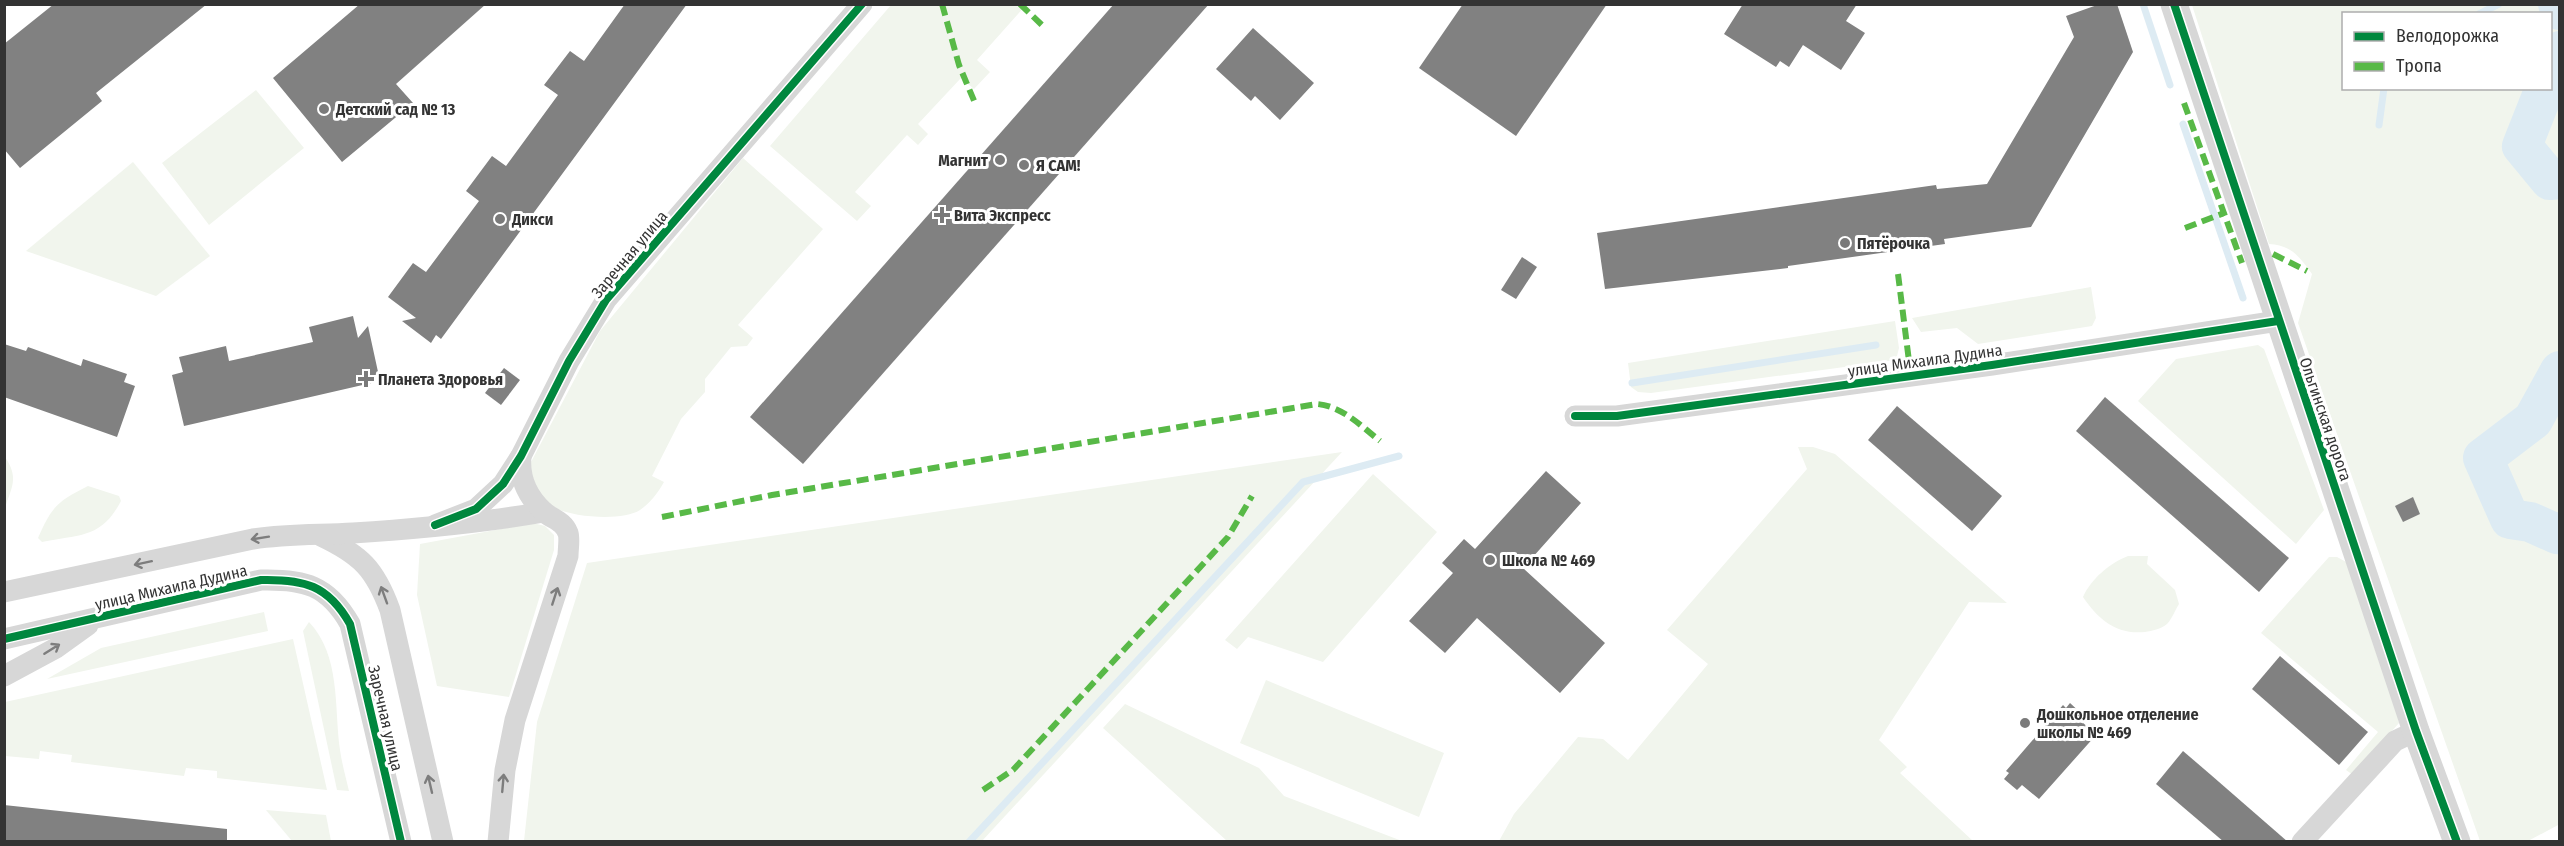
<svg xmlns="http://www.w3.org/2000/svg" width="2564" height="846" font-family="'Fira Sans Condensed',sans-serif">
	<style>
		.green { fill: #f1f5ed; fill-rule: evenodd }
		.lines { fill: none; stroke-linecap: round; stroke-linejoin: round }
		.stream { stroke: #ddebf3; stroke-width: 7 }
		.river { stroke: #ddebf3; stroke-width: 40 }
		.building { fill: #818181 }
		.minor { stroke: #d7d7d7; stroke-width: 21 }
		.tertiary { stroke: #d7d7d7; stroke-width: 27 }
		.quiet { stroke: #58b947; stroke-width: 6; stroke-dasharray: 12 6; stroke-linecap: butt }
		.cycleway-casing { stroke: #fff; stroke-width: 11 }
		.cycleway { stroke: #00873e; stroke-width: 8 }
		.oneway { stroke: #7d7d7d }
		.poi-dot { fill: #7a7a7a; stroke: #fff; stroke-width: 2 }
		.labels { text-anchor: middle; stroke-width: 6; stroke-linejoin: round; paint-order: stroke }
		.poi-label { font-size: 16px; font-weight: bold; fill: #333; stroke: #fff; text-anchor: start }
		.street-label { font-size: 16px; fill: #333; stroke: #fff }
	</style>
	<rect width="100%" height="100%" fill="#fff"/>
	<!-- green -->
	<g class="green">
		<path d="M891 5H1026L977 60 990 72 974 89 961 78 918 124 928 134 918 145 907 135 855 192 871 206 857 221 770 146Z"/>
		<path d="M2192 5H2559L2560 824 2528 841H2480L2298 323 2312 274C2300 257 2291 245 2269 244ZM2344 14H2550V88H2344Z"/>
		<path d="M256 90 304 148 209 225 162 163Z"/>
		<path d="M743 158 823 229 738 325 753 338 747 346 731 347 705 379V392L681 419 652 476 664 482C658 493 650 503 640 510 620 523 554 517 539 498 531 487 531 476 531 462L600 331Z"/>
		<path d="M133 162 210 256 156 296 26 251Z"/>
		<path d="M2091 287 2096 318 2092 326 1978 344 1957 328 1921 332 1912 318Z"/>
		<path d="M1895 321 1899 348 1896 360 1651 393 1638 392 1631 387 1628 363Z"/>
		<path d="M2258 345 2264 349 2324 510 2296 544 2138 401 2176 359Z"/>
		<path d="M1798 447H1813L1835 454 2007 603 1969 602 1879 740 1907 767 1900 773 1973 841H1499L1514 814 1578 737 1603 739 1628 760 1708 664 1667 630 1807 469Z"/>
		<path d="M1342 452 982 841H524L537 722 587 563Z"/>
		<path d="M5 457C19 478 12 486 5 508Z"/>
		<path d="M1373 474 1437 532 1323 662 1248 637 1237 649 1225 640Z"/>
		<path d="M88 486 119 496 121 501C101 539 80 534 42 542L38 538C52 506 58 501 88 486Z"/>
		<path d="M533 523 545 526 554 535V550L509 697 437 686 417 595 420 544Z"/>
		<path d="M2128 556H2148L2147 564 2175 590 2179 604C2175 610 2172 619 2167 624 2161 629 2152 631 2145 632 2116 635 2098 619 2083 597 2091 579 2110 563 2128 556Z"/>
		<path d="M2329 557H2337L2348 563 2397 712 2399 723 2353 775 2346 770 2378 732 2261 633Z"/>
		<path d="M264 612 268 631 47 679 101 648Z"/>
		<path d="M309 622C341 656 334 707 340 750 342 764 346 778 349 791L337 790 303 631Z"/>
		<path d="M293 639 327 790 217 778V771L186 768 184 776 71 762 72 755 40 751 39 759 5 756V702Z"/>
		<path d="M1266 680 1444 753 1419 817 1240 743Z"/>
		<path d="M1125 704 1259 768 1284 796 1402 841H1227L1103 728Z"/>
		<path d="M266 810 326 815 331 841H292Z"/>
	</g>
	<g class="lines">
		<!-- stream -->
		<g class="stream">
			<path d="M2143 4 2170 85"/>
			<path d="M2479 14 2499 4"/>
			<path d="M2183 124 2243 298"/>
			<path d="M2379 125 2384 88"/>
			<path d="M2550 180 2560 174"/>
			<path d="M1632 383 1876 345"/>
			<path d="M969 842 1303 482 1399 456"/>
		</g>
		<!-- river -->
		<g class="river">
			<path d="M2558 4 2560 10"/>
			<path d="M2550 74 2560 51"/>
			<path d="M2545 88 2522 146 2550 180 2560 179"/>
			<path d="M2560 371 2533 420 2483 458 2510 519 2530 522 2557 534 2560 532"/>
		</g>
	</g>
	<!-- building -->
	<g class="building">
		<path d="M54 4H207L96 93 102 101 20 168 4 149V44Z"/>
		<path d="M360 4H486L396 84 413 103 342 162 273 78Z"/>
		<path d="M625 4H687L441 339 436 335 431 343 402 321 416 318 388 297 413 263 426 272 479 201 466 191 492 156 506 166 558 95 544 85 570 51 584 61Z"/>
		<path d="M1114 4H1209L803 464 750 417Z"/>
		<path d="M1463 4H1607L1516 136 1419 68Z"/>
		<path d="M1743 4H1857L1846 21 1865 33 1841 70 1803 45 1789 67 1780 61 1776 67 1724 34Z"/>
		<path d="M2100 4H2117L2133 52 2031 227 1944 239 1945 244 1788 266V268L1605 289 1597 233 1936 185 1937 189 1987 184 2074 37 2066 16Z"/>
		<path d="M1253 28 1314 83 1280 120 1255 96 1251 101 1216 69Z"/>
		<path d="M1522 257 1537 267 1516 299 1501 290Z"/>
		<path d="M353 316 358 338 368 326 380 381 184 426 172 375 183 372 179 357 226 346 229 361 313 342 309 327Z"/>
		<path d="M4 344 26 351 28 347 81 366 83 359 127 374 124 382 135 386 117 437 4 397Z"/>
		<path d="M504 368 520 380 501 405 485 393Z"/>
		<path d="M2105 397 2289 558 2259 592 2076 431Z"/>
		<path d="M1897 406 2002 496 1972 531 1868 440Z"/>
		<path d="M1546 471 1581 503 1523 568 1605 643 1560 693 1477 618 1445 653 1409 621 1453 573 1442 563 1464 539 1475 549Z"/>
		<path d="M2413 497 2420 514 2403 522 2395 506Z"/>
		<path d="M2280 656 2368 732 2339 765 2252 689Z"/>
		<path d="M2070 703 2083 715 2079 719 2096 735 2039 799 2022 785 2017 790 2004 779 2009 773 2006 771 2063 705 2066 708Z"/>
		<path d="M2183 751 2211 775 2288 842H2224L2156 784Z"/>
		<path d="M4 805 227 829V842H4Z"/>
	</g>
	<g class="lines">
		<!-- minor -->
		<g class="minor">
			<path d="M1575 416H1617L1992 365 2278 321"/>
			<path d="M435 525 476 509 503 484 521 456 569 361 606 300 862 4"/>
			<path d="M321 536C361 555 375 569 390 610L443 842"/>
			<path d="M4 592 253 539C286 534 319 535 353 533 417 529 480 523 544 512"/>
			<path d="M4 639 261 580C304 579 328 585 350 624L401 842"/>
			<path d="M4 676 56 648 88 625"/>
			<path d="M498 842 505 770 515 720 568 556C568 549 570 539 568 533 563 520 551 519 543 511 527 496 519 477 521 456"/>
			<path d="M2302 842 2395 741 2416 731"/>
		</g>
		<!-- tertiary -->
		<path class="tertiary" d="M2174 4 2416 731 2457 842"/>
		<!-- quiet -->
		<g class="quiet">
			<path d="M942 4 959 65 975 103"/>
			<path d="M1020 4 1044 27"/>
			<path d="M2184 103 2242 263"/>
			<path d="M2185 228 2224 213"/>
			<path d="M2273 254 2307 271"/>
			<path d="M1898 274 1911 377"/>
			<path d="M662 517 772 495 1317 404C1342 406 1361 426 1380 441"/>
			<path d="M983 790 1013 770 1228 537 1252 496"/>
		</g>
		<!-- cycleway casing -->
		<g class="cycleway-casing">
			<g id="cycleway">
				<path d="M2174 4 2416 731 2457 842"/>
				<path d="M1575 416H1617L1992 365 2278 321"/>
				<path d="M435 525 476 509 503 484 521 456 569 361 606 300 862 4"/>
				<path d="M4 639 261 580C304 579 328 585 350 624L401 842"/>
			</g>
		</g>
		<!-- cycleway -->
		<use href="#cycleway" class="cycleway"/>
	</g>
	<!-- one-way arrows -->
	<defs><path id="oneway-shaft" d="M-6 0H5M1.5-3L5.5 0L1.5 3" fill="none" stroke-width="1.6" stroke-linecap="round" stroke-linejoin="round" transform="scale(1.5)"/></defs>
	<g class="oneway">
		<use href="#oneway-shaft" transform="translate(260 538) rotate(171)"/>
		<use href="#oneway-shaft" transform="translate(143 563) rotate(168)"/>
		<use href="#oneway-shaft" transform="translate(384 595) rotate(-110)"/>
		<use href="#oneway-shaft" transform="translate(555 596) rotate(-72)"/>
		<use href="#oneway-shaft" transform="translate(52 649) rotate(-32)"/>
		<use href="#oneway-shaft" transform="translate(503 783) rotate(-85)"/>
		<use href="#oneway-shaft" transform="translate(430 784) rotate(-103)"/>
	</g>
	<!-- markers -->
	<g class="poi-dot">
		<circle cx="324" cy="109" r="6"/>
		<circle cx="1000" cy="160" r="6"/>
		<circle cx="1024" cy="165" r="6"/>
		<path d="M939 206h6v6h6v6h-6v6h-6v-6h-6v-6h6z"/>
		<circle cx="500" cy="219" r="6"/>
		<circle cx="1845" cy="243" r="6"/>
		<path d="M363 370h6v6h6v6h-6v6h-6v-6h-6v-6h6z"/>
		<circle cx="1490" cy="560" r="6"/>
		<circle cx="2025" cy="723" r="6"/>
	</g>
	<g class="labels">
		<!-- poi labels -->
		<g class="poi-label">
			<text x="336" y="115">Детский сад № 13</text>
			<text x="988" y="166" text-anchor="end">Магнит</text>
			<text x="1036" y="171">Я САМ!</text>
			<text x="954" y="221">Вита Экспресс</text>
			<text x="512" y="225">Дикси</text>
			<text x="1857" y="249">Пятёрочка</text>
			<text x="378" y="385">Планета Здоровья</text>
			<text x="1502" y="566">Школа № 469</text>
			<text x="2037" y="720">Дошкольное отделение<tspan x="2037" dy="18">школы № 469</tspan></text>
		</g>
		<!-- street labels -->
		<g class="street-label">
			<text transform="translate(629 254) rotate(-50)" y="6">Заречная улица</text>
			<text transform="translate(1925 360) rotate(-8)" y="6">улица Михаила Дудина</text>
			<text transform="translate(2326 419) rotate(71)" y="6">Ольгинская дорога</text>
			<text transform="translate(171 587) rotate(-13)" y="6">улица Михаила Дудина</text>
			<text transform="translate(386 718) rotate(77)" y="6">Заречная улица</text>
		</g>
	</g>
	<!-- border -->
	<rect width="2564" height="846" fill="none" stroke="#333333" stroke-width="12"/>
	<!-- legend -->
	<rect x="2342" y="12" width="210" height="78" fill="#ffffff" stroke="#adadad" stroke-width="1.5"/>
	<rect x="2354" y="32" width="30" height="9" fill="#00873e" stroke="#adadad" stroke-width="1.5"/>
	<text x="2396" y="42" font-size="18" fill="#333333">Велодорожка</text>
	<rect x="2354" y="62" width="30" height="9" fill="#58b947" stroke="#adadad" stroke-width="1.5"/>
	<text x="2396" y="72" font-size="18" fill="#333333">Тропа</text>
</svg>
